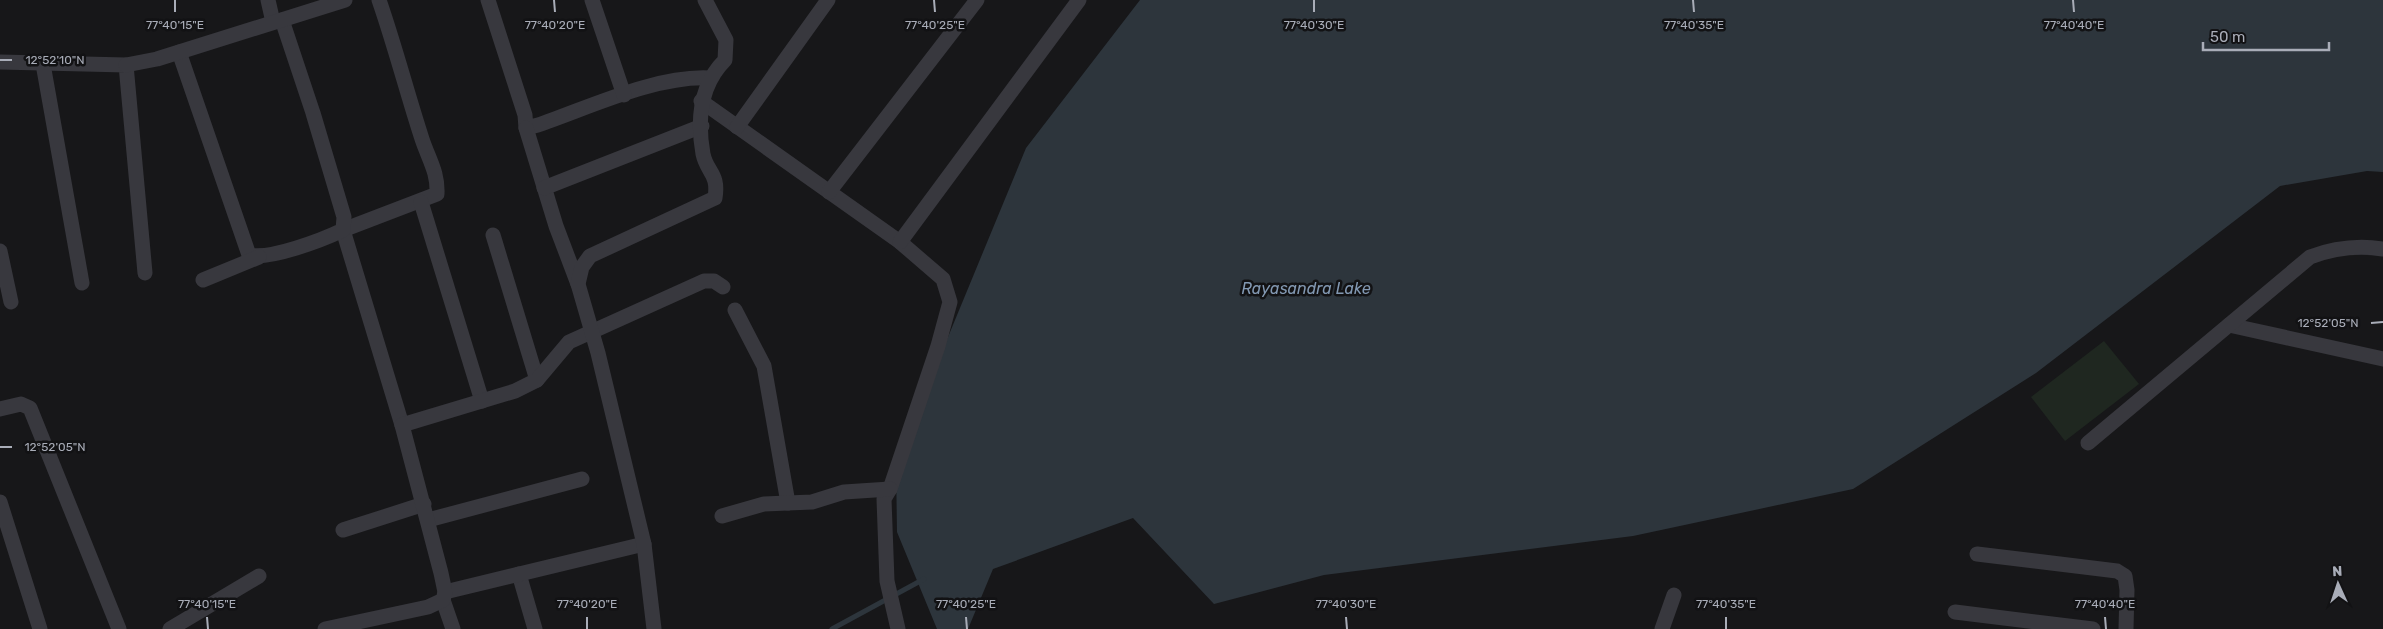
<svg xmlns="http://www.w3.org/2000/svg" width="2383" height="629" font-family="Rubik,sans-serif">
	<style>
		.green { fill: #1f2720 }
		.water { fill: #2d353c }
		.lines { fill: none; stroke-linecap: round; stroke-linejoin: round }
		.stream { stroke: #2d353c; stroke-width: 5 }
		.street { stroke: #38383e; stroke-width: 15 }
		.ticks { fill: none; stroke: #a9adb8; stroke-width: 2 }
		.labels { text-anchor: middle; stroke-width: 5; stroke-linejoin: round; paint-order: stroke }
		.water-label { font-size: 16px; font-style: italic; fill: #8298b2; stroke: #121214 }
		.ticks-label { font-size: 12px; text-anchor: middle; fill: #a9adb8; stroke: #121214; stroke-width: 5; stroke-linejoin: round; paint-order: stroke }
	</style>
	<rect width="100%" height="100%" fill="#171719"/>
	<!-- green -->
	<path class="green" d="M2104 341 2139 384 2065 441 2031 397Z"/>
	<!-- water -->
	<path class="water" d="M1140 0H2383V172L2367 171 2280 186 2036 373 1853 489 1633 536 1324 575 1214 604 1133 518 993 569 968 629H937L897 532 896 463 1026 148Z"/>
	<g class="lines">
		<!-- stream -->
		<path class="stream" d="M832 629 924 579"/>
		<!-- street -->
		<g class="street">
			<path d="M268 0 273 22"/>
			<path d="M379 0C395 46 407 93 422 139 429 160 438 172 437 194L343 230 402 425"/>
			<path d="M488 0 525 115 526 128 538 125C590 107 657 75 710 78"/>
			<path d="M592 0 624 95"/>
			<path d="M179 52 249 255C270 260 322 240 343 230L344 217 313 113 282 20"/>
			<path d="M0 62 126 65 145 273"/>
			<path d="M43 64 82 283"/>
			<path d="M126 65 157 59 345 0"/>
			<path d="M701 101 900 242 943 279 950 302 938 346 890 489 884 499 887 581 898 629"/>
			<path d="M737 127 828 0"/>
			<path d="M526 128 556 226 578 284"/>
			<path d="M544 188 702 126"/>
			<path d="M829 192 977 0"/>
			<path d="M421 202 482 401"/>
			<path d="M493 235 537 380"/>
			<path d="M900 242 1079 0"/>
			<path d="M0 251 11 302"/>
			<path d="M203 280 259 257"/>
			<path d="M735 310 764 366 788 503"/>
			<path d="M2229 325 2383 359"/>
			<path d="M0 409 21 404 30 408 119 629"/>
			<path d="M2088 443 2310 257C2334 248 2357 245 2383 249"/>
			<path d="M0 502 40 629"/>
			<path d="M722 516 764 504 812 502 844 492 890 489"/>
			<path d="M428 520 582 479"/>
			<path d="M343 530 424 504"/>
			<path d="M1977 554 2117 571 2125 576 2127 590 2126 629"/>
			<path d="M519 574 535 629"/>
			<path d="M445 592 644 544"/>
			<path d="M443 600 453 629"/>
			<path d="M1955 612 2093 629"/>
			<path d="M170 629 259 576"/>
			<path d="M325 629 428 607 443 600 445 592 441 573 402 425 515 391 537 380 569 342 704 281H714L723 287"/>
			<path d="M654 629 644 544 598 353 578 284 582 267 590 256 715 198C719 173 707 173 703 154 697 120 700 85 725 60L726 40 705 0"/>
			<path d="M1662 629 1674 595"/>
		</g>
	</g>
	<!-- ticks -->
	<path class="ticks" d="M175 0V12M554 0 555 12M934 0 935 12M1314 0V12M1693 0 1694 12M2073 0 2074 12M0 60H12M2371 323 2383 322M0 447H12M207 617 208 629M587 617V629M966 617 967 629M1346 617 1347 629M1726 617V629M2105 617 2106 629"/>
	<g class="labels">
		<!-- water labels -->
		<g class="water-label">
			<text x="1306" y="294">Rayasandra Lake</text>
		</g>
	</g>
	<g class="ticks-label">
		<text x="175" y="29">77°40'15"E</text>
		<text x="555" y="29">77°40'20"E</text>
		<text x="935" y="29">77°40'25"E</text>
		<text x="1314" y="29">77°40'30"E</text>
		<text x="1694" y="29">77°40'35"E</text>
		<text x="2074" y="29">77°40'40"E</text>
		<text x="55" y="64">12°52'10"N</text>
		<text x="2328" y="327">12°52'05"N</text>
		<text x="55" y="451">12°52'05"N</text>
		<text x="207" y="608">77°40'15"E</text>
		<text x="587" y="608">77°40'20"E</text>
		<text x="966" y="608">77°40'25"E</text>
		<text x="1346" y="608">77°40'30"E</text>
		<text x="1726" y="608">77°40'35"E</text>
		<text x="2105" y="608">77°40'40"E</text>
	</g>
	<!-- north arrow -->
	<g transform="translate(2338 584) rotate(357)" stroke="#121214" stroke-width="4" paint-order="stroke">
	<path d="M0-4L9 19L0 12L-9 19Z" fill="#a9adb8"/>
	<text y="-8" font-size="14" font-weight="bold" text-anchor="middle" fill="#a9adb8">N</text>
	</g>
	<!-- scale -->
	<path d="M2203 42v8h126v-8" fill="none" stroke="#a9adb8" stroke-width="2.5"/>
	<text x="2210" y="42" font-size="15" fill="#a9adb8" stroke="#121214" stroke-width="4" paint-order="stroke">50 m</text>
</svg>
